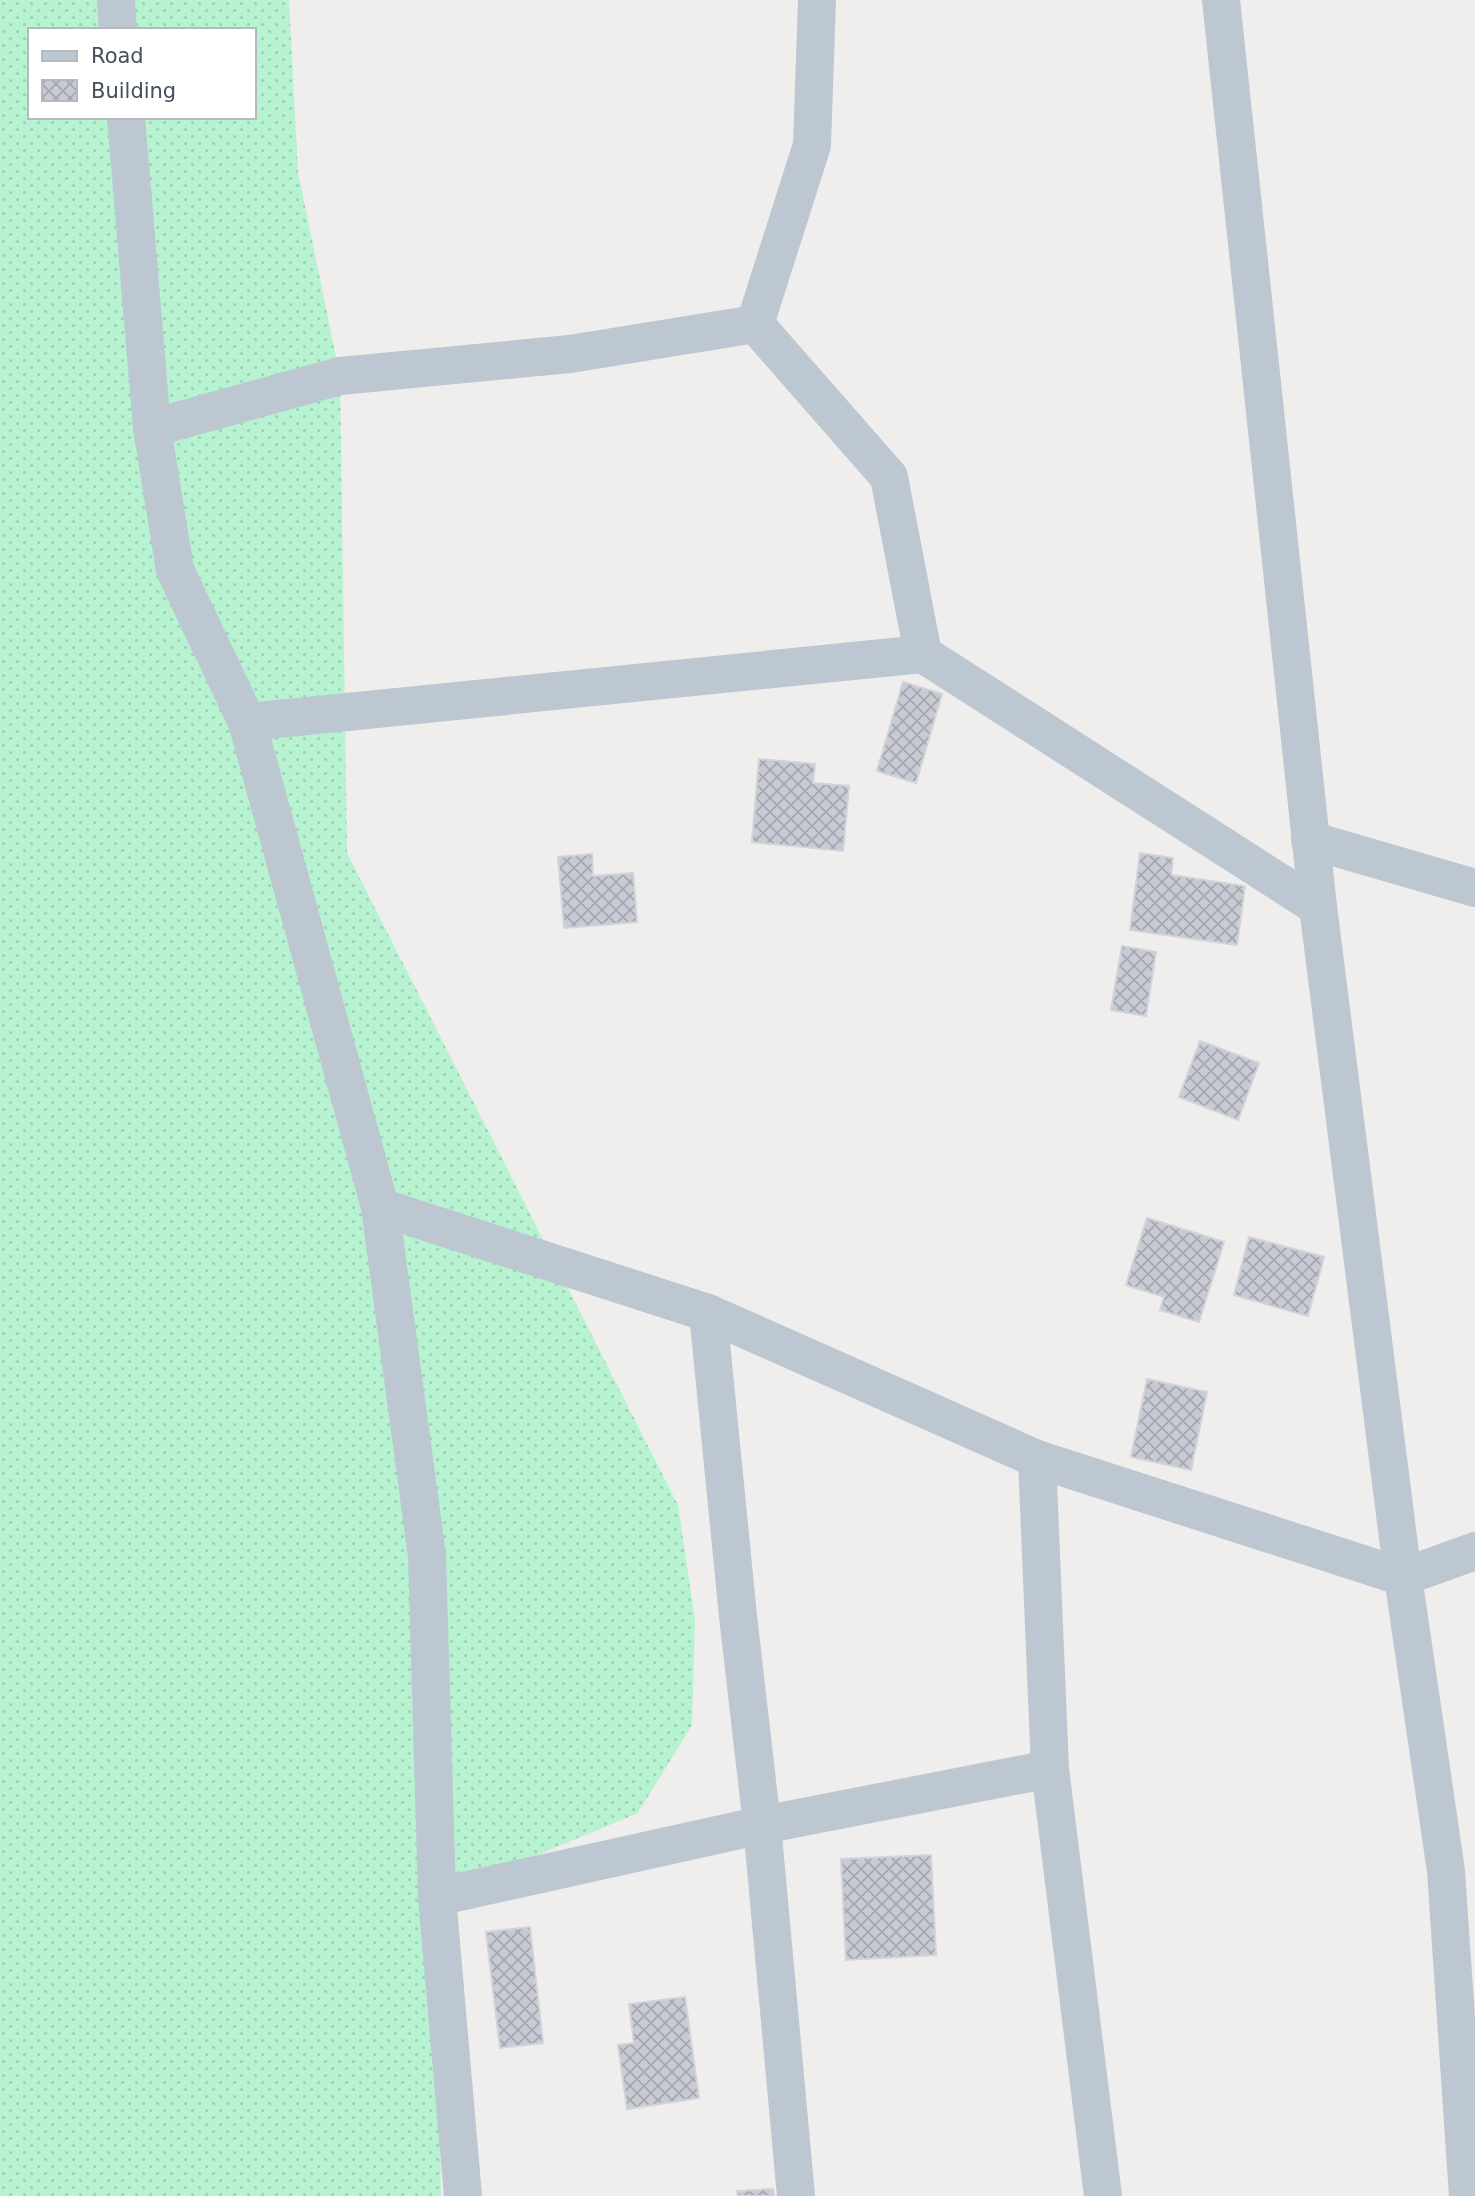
<svg xmlns="http://www.w3.org/2000/svg" width="1475" height="2196" font-family="'DejaVu Sans',sans-serif">
	<style>
		.grass { fill: url(#grass-dots); fill-rule: evenodd }
		.building { fill: url(#building-cross-hatch); stroke: #d0d3d9; stroke-width: 2 }
		.lines { fill: none; stroke-linecap: round; stroke-linejoin: round }
		.minor { stroke: #bcc7d1; stroke-width: 38 }
	</style>
	<defs>
		<pattern id="grass-dots" width="8" height="8" patternUnits="userSpaceOnUse" patternTransform="scale(1.75)"><rect width="8" height="8" fill="#b7f2d1"/><path d="M2 2h.1M6 6h.1" fill="none" stroke="#9fd1b6" stroke-width="1.8" stroke-linecap="round"/></pattern>
		<pattern id="building-cross-hatch" width="8" height="8" patternUnits="userSpaceOnUse" patternTransform="scale(1.75)"><rect width="8" height="8" fill="#c8cbd4"/><path d="M0 0l8 8M0 8l8-8" fill="none" stroke="#a4a7af"/></pattern>
	</defs>
	<rect width="100%" height="100%" fill="#f0eded"/>
	<!-- grass -->
	<path class="grass" d="M0 0H289L298 172 340 376 347 853 678 1505 695 1620 692 1725 638 1813 437 1897 441 2196H0ZM30 30H254V117H30Z"/>
	<!-- building -->
	<g class="building">
		<path d="M903 682 942 694 916 783 877 771Z"/>
		<path d="M759 759 815 764 813 783 849 786 843 851 752 842Z"/>
		<path d="M1140 853 1173 858 1171 875 1245 886 1237 945 1130 930Z"/>
		<path d="M592 854 593 876 633 873 637 922 564 928 558 857Z"/>
		<path d="M1122 946 1156 952 1146 1016 1111 1010Z"/>
		<path d="M1200 1041 1259 1063 1238 1120 1179 1097Z"/>
		<path d="M1147 1218 1224 1242 1199 1322 1160 1310 1164 1297 1126 1285Z"/>
		<path d="M1249 1237 1324 1257 1308 1316 1234 1295Z"/>
		<path d="M1147 1379 1207 1392 1191 1470 1131 1457Z"/>
		<path d="M931 1855 936 1955 846 1960 841 1859Z"/>
		<path d="M530 1927 543 2043 500 2048 486 1932Z"/>
		<path d="M685 1997 699 2098 627 2109 618 2045 634 2043 629 2004Z"/>
		<path d="M773 2189 774 2196H738L737 2191Z"/>
	</g>
	<g class="lines">
		<!-- minor -->
		<g class="minor">
			<path d="M116 0 118 30"/>
			<path d="M1221 0 1318 907 1403 1577 1446 1871 1468 2196"/>
			<path d="M126 117 152 428 175 570 247 722 380 1207 427 1556 437 1897 463 2196"/>
			<path d="M755 324 889 477 923 654"/>
			<path d="M755 324 812 145 817 0"/>
			<path d="M152 428 340 376 570 354 755 324"/>
			<path d="M247 722 923 654 1318 907"/>
			<path d="M1310 840 1475 888"/>
			<path d="M380 1207 708 1313 1037 1459 1403 1577 1475 1551"/>
			<path d="M708 1313 738 1616 762 1825 796 2196"/>
			<path d="M1037 1459 1050 1769 1103 2196"/>
			<path d="M437 1897 762 1825 1050 1769"/>
		</g>
	</g>
	<!-- legend -->
	<rect x="28" y="28" width="228" height="91" fill="#ffffff" stroke="#b4b9be" stroke-width="2"/>
	<rect x="42" y="51" width="35" height="10" fill="#bcc7d1" stroke="#b4b9be" stroke-width="2"/>
	<text x="91" y="63" font-size="21" fill="#444f5c">Road</text>
	<rect x="42" y="80" width="35" height="21" fill="url(#building-cross-hatch)" stroke="#b4b9be" stroke-width="2"/>
	<text x="91" y="98" font-size="21" fill="#444f5c">Building</text>
</svg>
